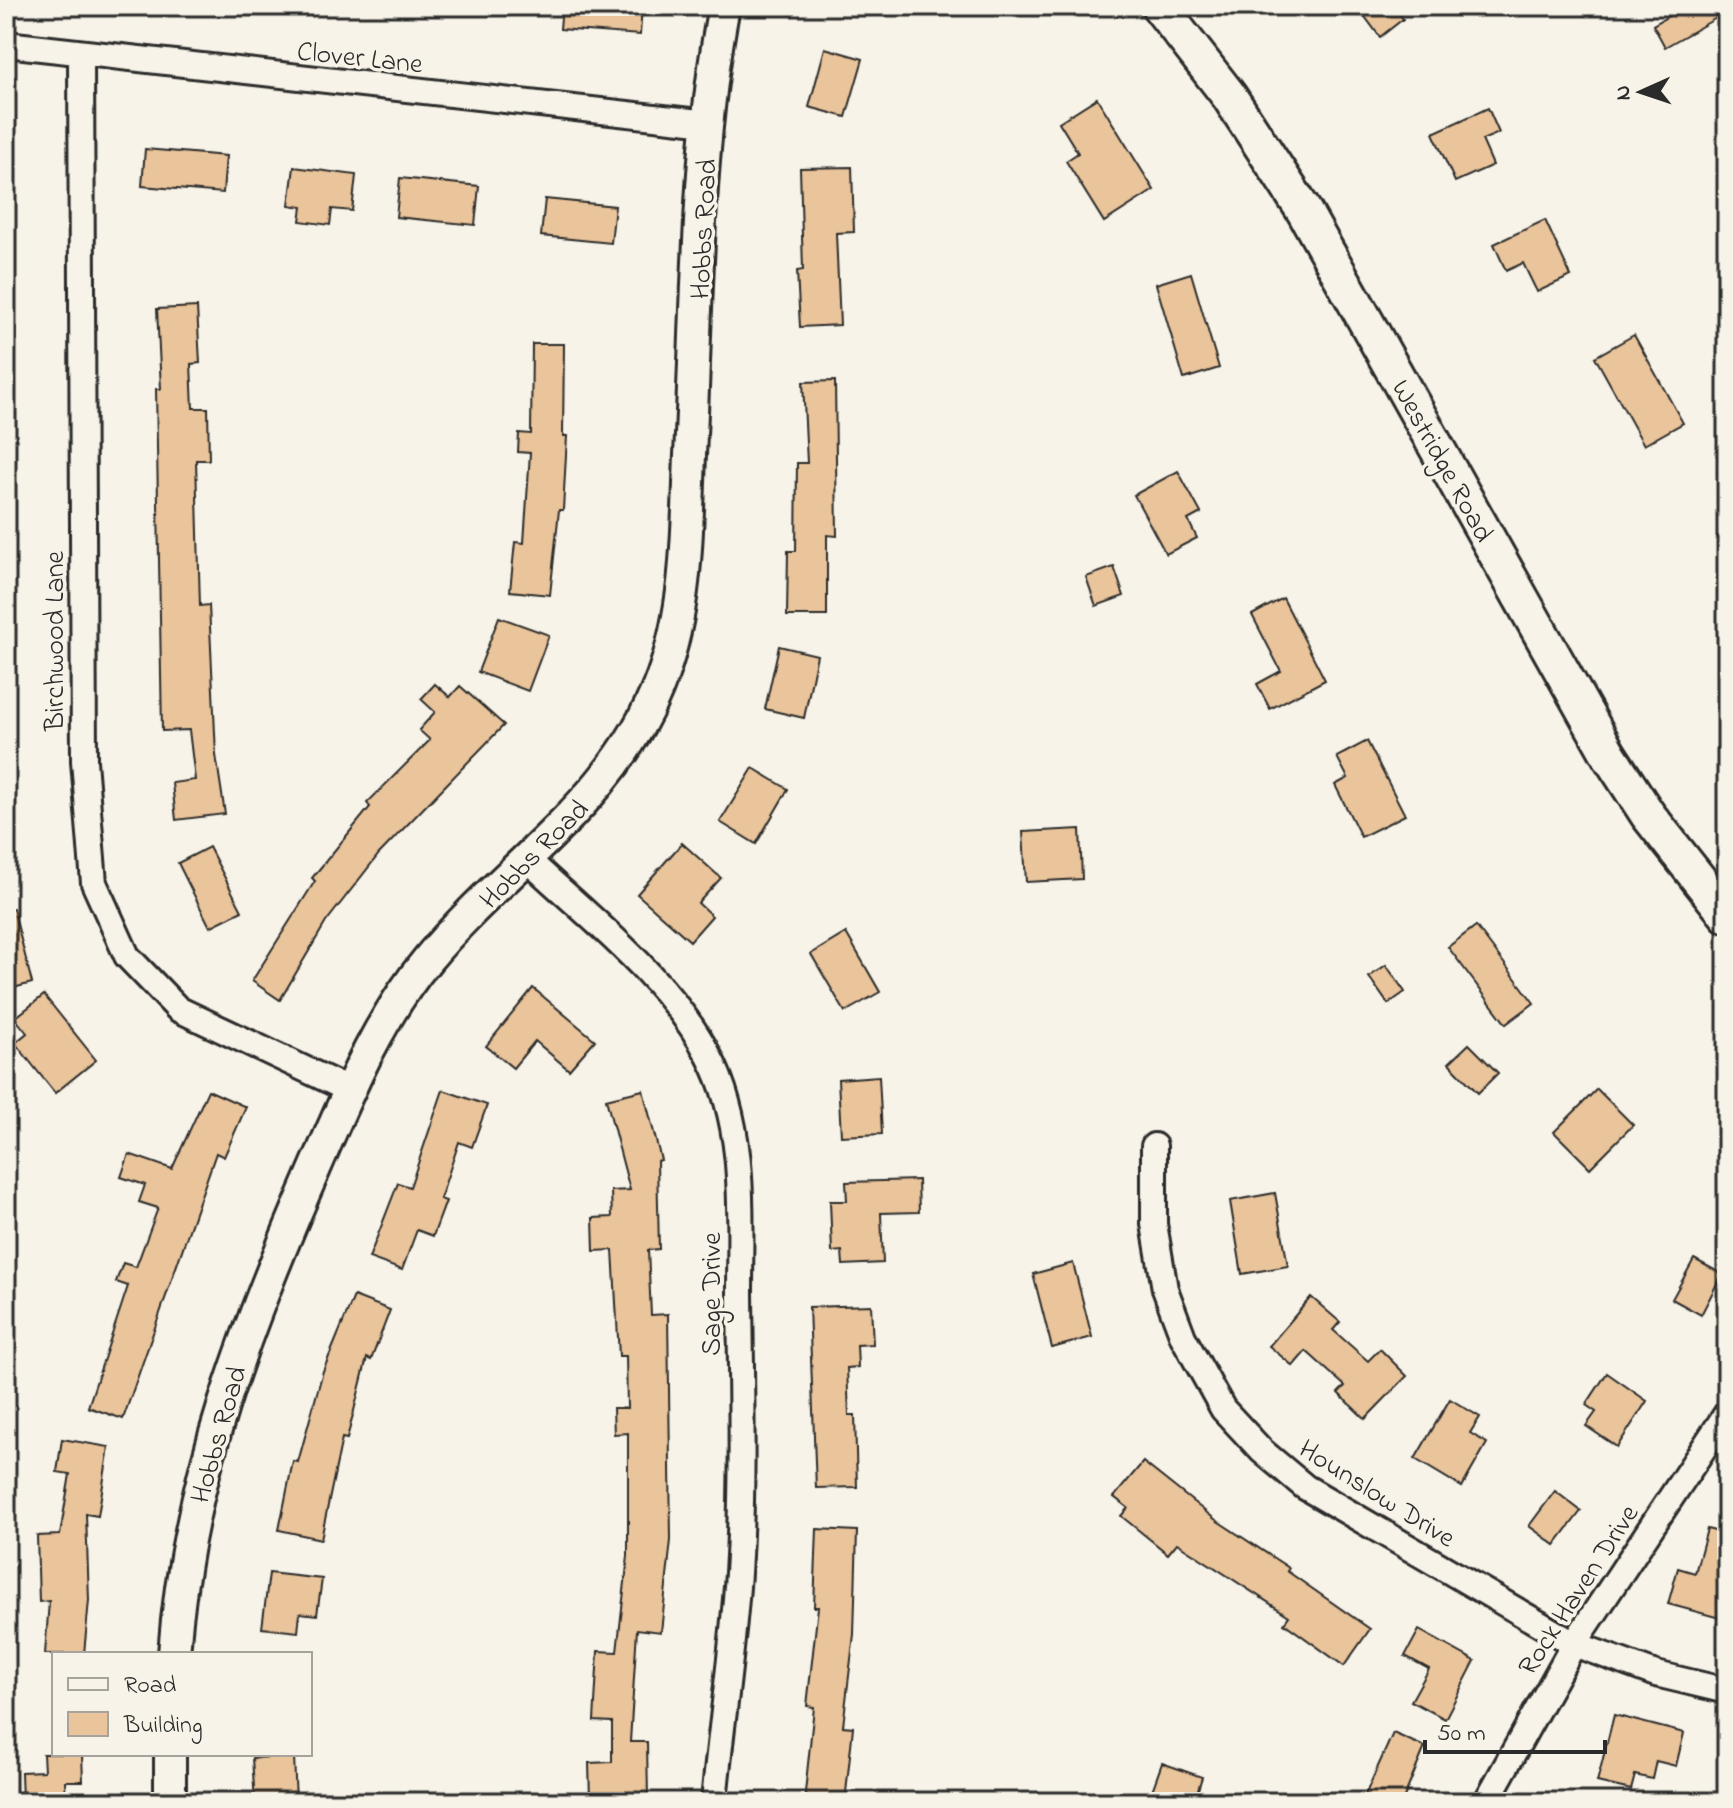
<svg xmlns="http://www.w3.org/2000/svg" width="1733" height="1808" font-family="'Indie Flower',sans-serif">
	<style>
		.building { fill: #eac49a; stroke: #2b2b2b; stroke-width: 2 }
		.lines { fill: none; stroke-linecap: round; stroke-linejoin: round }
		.minor-casing { stroke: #2b2b2b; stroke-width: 30 }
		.tertiary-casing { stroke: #2b2b2b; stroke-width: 36 }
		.secondary-casing { stroke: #2b2b2b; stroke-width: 40 }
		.minor { stroke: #f7f3e8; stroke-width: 24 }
		.tertiary { stroke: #f7f3e8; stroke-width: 30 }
		.secondary { stroke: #f7f3e8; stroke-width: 34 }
		.labels { text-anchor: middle; stroke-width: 7; stroke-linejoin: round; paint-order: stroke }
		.street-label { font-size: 28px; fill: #2b2b2b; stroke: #f7f3e8 }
	</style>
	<rect width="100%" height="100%" fill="#f7f3e8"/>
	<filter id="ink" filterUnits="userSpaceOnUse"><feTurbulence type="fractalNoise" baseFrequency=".0125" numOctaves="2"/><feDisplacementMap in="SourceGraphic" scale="16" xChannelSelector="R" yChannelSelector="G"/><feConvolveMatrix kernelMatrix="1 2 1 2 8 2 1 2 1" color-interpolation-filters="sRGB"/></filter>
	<g filter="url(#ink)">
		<!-- building -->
		<g class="building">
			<path d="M562 6H642L640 35 560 29Z"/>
			<path d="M1357 6H1394L1403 19 1380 37Z"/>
			<path d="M1686 6H1727V12L1665 47 1653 25Z"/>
			<path d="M825 48 863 59 846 117 809 107Z"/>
			<path d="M1097 98 1154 190 1104 222 1066 161 1078 153 1059 122Z"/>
			<path d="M1488 108 1499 133 1482 140 1493 165 1455 182 1433 133Z"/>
			<path d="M145 149 226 156 223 193 142 186Z"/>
			<path d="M294 167 356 175 352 211 332 209 330 225 300 221 302 207 289 205Z"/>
			<path d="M852 167 854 232 836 233 840 325 800 327 797 271 803 270 800 168Z"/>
			<path d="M400 178 479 186 475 225 396 217Z"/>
			<path d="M545 199 615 206 611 243 541 236Z"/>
			<path d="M1545 220 1571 276 1537 292 1523 263 1506 271 1494 244Z"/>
			<path d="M1191 273 1219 368 1184 379 1156 284Z"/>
			<path d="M197 307 200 363 191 364 193 408H208L209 460H196L200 606 209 605 216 755 225 814 176 820 172 783 195 780 189 730 162 731 156 389H161L157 309Z"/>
			<path d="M1634 335 1683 423 1644 445 1595 357Z"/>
			<path d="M532 344H564L563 436H567L563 510H559L550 595 510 591 515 542 524 543 530 453 518 452 519 433 531 434Z"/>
			<path d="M835 381 837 536 827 535V616H787L788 551H796L797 463H807L803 382Z"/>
			<path d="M1178 471 1201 513 1188 520 1197 538 1166 554 1134 495Z"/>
			<path d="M1114 567 1124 596 1096 606 1086 577Z"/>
			<path d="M1283 598 1325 680 1270 709 1257 684 1281 671 1252 615Z"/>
			<path d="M499 617 549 635 528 691 478 672Z"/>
			<path d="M779 646 817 655 804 718 765 709Z"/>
			<path d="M435 684 450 697 460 686 504 725 379 854 326 922 280 1000 252 981 315 881 312 878 370 807 367 803 430 740 419 730 435 712 421 699Z"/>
			<path d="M1367 741 1405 815 1361 837 1335 785 1348 778 1337 757Z"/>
			<path d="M753 768 788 789 756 844 720 822Z"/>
			<path d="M1080 829 1082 879 1026 882 1023 832Z"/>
			<path d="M682 843 721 878 698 903 712 916 690 941 637 894Z"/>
			<path d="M209 847 242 911 210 927 178 863Z"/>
			<path d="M13 908 32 983 6 990V909Z"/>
			<path d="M1476 926 1534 1003 1506 1024 1448 947Z"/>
			<path d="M846 933 880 992 845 1012 811 954Z"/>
			<path d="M1386 965 1405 992 1388 1004 1369 977Z"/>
			<path d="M533 988 595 1040 569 1070 535 1041 513 1068 486 1046Z"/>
			<path d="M44 995 96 1060 55 1093 15 1043 27 1033 15 1018Z"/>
			<path d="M1469 1044 1498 1073 1478 1093 1449 1063Z"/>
			<path d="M879 1076 882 1134 841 1136 838 1079Z"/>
			<path d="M1597 1089 1633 1125 1590 1168 1554 1132Z"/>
			<path d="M208 1090 246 1107 224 1157 216 1153 123 1419 88 1407 128 1286 116 1282 123 1263 136 1267 158 1208 139 1202 145 1185 121 1177 129 1154 172 1169Z"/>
			<path d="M443 1090 487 1105 472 1147 459 1142 440 1199 446 1201 433 1236 417 1230 402 1270 369 1258 398 1183 410 1187Z"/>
			<path d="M643 1090 661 1160 657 1161 659 1249 648 1250 651 1315 668 1314 671 1540 661 1632 637 1629 630 1742H647L648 1798 590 1799 589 1763 612 1762V1722L594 1721 598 1651 617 1652 628 1556V1433L614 1434 613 1408H627L626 1356H619L613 1250 594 1251 593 1218 612 1217 611 1191 630 1190 606 1099Z"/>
			<path d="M918 1180 919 1212 881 1213 883 1263 843 1265 842 1251 832 1252 830 1201H847L846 1182Z"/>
			<path d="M1275 1193 1288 1266 1242 1274 1230 1201Z"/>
			<path d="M1694 1259 1722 1274 1701 1315 1672 1299Z"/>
			<path d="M1073 1263 1092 1337 1052 1348 1033 1274Z"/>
			<path d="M354 1296 390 1310 371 1360 367 1358 347 1439 342 1438 321 1539 279 1530 293 1461 298 1462 323 1371Z"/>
			<path d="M1311 1297 1340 1322 1333 1330 1368 1361 1380 1349 1407 1376 1365 1419 1338 1393 1345 1386 1306 1351 1293 1366 1269 1346Z"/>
			<path d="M871 1305 873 1344 857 1345 858 1367 847 1368 849 1415H855L857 1487 816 1488 809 1307Z"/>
			<path d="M1607 1373 1647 1401 1617 1447 1586 1426 1596 1412 1586 1405Z"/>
			<path d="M1450 1399 1480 1417 1470 1433 1487 1443 1462 1487 1415 1459Z"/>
			<path d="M62 1439 109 1447 98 1516 86 1514 89 1600 84 1654H45L49 1601 39 1602 37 1536 60 1535 70 1474 57 1472Z"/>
			<path d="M1143 1462 1216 1520 1289 1568 1287 1571 1370 1629 1344 1666 1284 1623 1289 1616 1177 1543 1168 1554 1121 1516 1128 1508 1114 1497Z"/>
			<path d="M1555 1491 1581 1511 1555 1545 1529 1526Z"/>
			<path d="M817 1529 857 1531 854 1634 843 1726 853 1727 845 1802H804L814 1707 807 1706 818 1607H814Z"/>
			<path d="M1707 1529 1727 1534V1565L1723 1581 1727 1583V1620L1668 1604 1678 1568 1695 1573Z"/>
			<path d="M269 1573 322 1579 317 1615 300 1613 298 1632 262 1628Z"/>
			<path d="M1419 1630 1475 1661 1445 1719 1411 1701 1429 1669 1405 1656Z"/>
			<path d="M1614 1715 1684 1733 1676 1766 1656 1761 1652 1779 1635 1775 1631 1790 1597 1782Z"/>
			<path d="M1393 1733 1425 1747 1402 1802H1362Z"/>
			<path d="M43 1754H82L83 1781H65L66 1802H22L21 1772 44 1771Z"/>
			<path d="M294 1756 296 1802H255L252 1758Z"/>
			<path d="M1162 1763 1202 1777 1194 1802H1148Z"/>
		</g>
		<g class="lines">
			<!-- minor casing -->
			<g class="minor-casing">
				<g id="minor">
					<path d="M6 44 708 123"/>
					<path d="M81 55 84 761 94 883 127 956 178 1009 349 1090"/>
					<path d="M529 861C592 920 668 978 709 1056 747 1128 740 1215 740 1294 741 1386 744 1480 738 1573 733 1649 721 1726 714 1802"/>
					<path d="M1154 1146V1224L1165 1289 1183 1337 1223 1409 1262 1451 1305 1487 1574 1644 1656 1674 1727 1691"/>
					<path d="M1486 1802 1574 1644 1727 1413"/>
				</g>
			</g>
			<!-- tertiary casing -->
			<g class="tertiary-casing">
				<g id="tertiary">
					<path d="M174 1654C186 1480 248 1322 317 1164 348 1093 378 1019 428 959 507 863 617 800 662 677 688 605 687 530 690 455 698 306 696 152 724 6"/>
					<path d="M170 1802V1754"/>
				</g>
			</g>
			<!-- secondary casing -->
			<g class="secondary-casing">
				<path id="secondary" d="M1159 6 1229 96 1304 211 1609 755 1648 815 1727 915"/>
			</g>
			<!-- minor -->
			<use href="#minor" class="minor"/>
			<!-- tertiary -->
			<use href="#tertiary" class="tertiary"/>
			<!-- secondary -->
			<use href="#secondary" class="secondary"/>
		</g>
	</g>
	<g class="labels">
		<!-- street labels -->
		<g class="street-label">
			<text transform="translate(360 56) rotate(6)" y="10">Clover Lane</text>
			<text transform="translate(702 229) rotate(-87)" y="10">Hobbs Road</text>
			<text transform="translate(1444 460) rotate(61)" y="10">Westridge Road</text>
			<text transform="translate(53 641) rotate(-90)" y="10">Birchwood Lane</text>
			<text transform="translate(533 853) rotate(-45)" y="10">Hobbs Road</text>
			<text transform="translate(710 1294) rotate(-90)" y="10">Sage Drive</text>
			<text transform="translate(217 1434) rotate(-74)" y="10">Hobbs Road</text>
			<text transform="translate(1378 1492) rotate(32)" y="10">Hounslow Drive</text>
			<text transform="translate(1577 1589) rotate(-57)" y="10">Rock Haven Drive</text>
		</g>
	</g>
	<!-- margin -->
	<rect width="1733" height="1808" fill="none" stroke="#f7f3e8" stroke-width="32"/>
	<rect x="16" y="16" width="1701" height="1776" fill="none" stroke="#2b2b2b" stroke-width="3" filter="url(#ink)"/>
	<!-- legend -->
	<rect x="52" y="1652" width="260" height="104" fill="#f7f3e8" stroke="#a5a39c" stroke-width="2"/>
	<rect x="68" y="1678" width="40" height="12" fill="#f7f3e8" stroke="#a5a39c" stroke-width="2"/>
	<text x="124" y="1692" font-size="24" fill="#2b2b2b">Road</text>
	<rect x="68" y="1712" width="40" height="24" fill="#eac49a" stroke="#a5a39c" stroke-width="2"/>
	<text x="124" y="1732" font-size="24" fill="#2b2b2b">Building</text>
	<!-- north arrow -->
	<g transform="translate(1641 92) rotate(267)" stroke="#f7f3e8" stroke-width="6" paint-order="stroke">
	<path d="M0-6L14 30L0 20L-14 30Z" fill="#2b2b2b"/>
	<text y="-12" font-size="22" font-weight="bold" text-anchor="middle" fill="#2b2b2b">N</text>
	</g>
	<!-- scale -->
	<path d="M1425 1740v12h180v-12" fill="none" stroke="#2b2b2b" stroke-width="4"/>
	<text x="1437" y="1740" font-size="24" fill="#2b2b2b" stroke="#f7f3e8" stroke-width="6" paint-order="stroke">50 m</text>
</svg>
